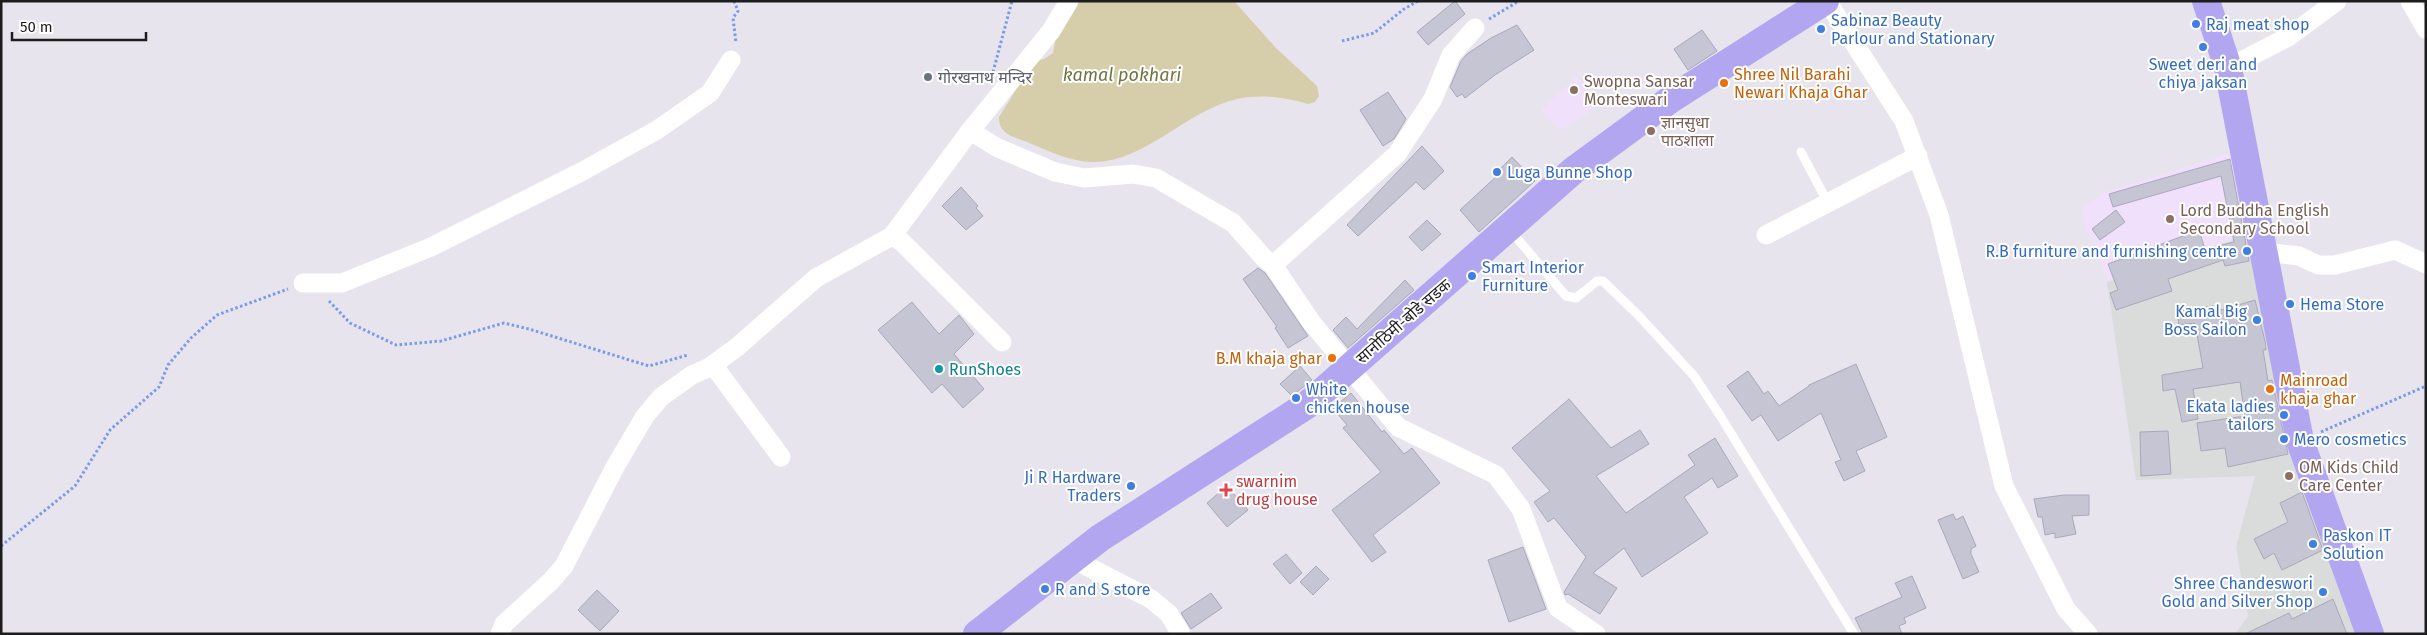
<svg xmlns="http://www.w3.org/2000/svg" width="2427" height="635" font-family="'Fira Sans','Noto Sans Devanagari',sans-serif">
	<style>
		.residential { fill: #dadbdb }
		.education { fill: #f0e0fb }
		.water { fill: #d6ceaa }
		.building { fill: #c6c5d3; stroke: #a9a8bd }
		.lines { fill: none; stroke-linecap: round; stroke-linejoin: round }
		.path { stroke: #799be9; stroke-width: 3; stroke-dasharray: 2.5 2.5; stroke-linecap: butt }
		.service { stroke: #fff; stroke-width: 9 }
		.minor { stroke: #fff; stroke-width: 19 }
		.primary { stroke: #b2a6f1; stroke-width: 28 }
		.shop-dot { fill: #3f7fe0; stroke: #fff; stroke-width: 2 }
		.worship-dot { fill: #6b7280; stroke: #fff; stroke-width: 2 }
		.food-dot { fill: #e8710a; stroke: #fff; stroke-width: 2 }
		.education-dot { fill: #8d6e63; stroke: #fff; stroke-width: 2 }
		.culture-dot { fill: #0f9aa8; stroke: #fff; stroke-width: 2 }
		.health-dot { fill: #e0444e; stroke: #fff; stroke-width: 2 }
		.labels { text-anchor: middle; stroke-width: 4; stroke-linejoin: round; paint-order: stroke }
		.shop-label { font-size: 16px; fill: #366cbe; stroke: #fff; text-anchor: start }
		.food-label { font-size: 16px; fill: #c56008; stroke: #fff; text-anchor: start }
		.worship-label { font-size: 16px; fill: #5b616d; stroke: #fff; text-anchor: start }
		.education-label { font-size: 16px; fill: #785e54; stroke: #fff; text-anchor: start }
		.street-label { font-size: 16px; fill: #1d1d1d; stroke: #fff }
		.culture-label { font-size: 16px; fill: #0d838f; stroke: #fff; text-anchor: start }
		.health-label { font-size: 16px; fill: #be3a42; stroke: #fff; text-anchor: start }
		.water-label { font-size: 18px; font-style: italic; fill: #717641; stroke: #fff }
	</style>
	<rect width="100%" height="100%" fill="#e7e4ed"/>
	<!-- residential -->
	<path class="residential" d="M2258 232 2300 441 2370 634H2235L2248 616 2236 547 2255 476 2136 480 2107 282Z"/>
	<!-- education -->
	<g class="education">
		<path d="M1576 76 1600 105 1560 131 1541 110Z"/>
		<path d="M2244 149 2258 230 2107 281 2094 241 2085 230 2082 209 2102 193Z"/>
	</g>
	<!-- water -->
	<path class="water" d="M1073 1H1234L1276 48 1317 86 1319 96 1315 102 1308 104C1283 97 1262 94 1237 99 1183 111 1138 171 1081 161 1062 158 1044 149 1027 142 1014 137 998 134 999 117L1034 61 1044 59 1053 53 1055 43 1052 34Z"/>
	<!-- building -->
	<g class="building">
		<path d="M1455 1 1465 14 1428 45 1417 32Z"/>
		<path d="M1517 25 1534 50 1495 75 1465 98 1462 94 1457 97 1450 87 1461 61 1467 54 1491 38Z"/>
		<path d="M1702 30 1717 51 1688 70 1674 49Z"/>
		<path d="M1388 92 1406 119 1394 139 1383 146 1360 110Z"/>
		<path d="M1422 146 1444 171 1424 190 1416 182 1358 236 1347 225Z"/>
		<path d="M1512 157 1535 181 1479 232 1460 210 1499 174 1497 172Z"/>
		<path d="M2230 159 2249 261 2225 266 2223 260 2168 279 2172 291 2116 310 2110 293 2118 290 2108 264 2199 230 2205 249 2234 242 2221 176 2113 207 2109 194Z"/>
		<path d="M961 187 978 206 976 208 983 216 966 230 942 206Z"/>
		<path d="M2116 210 2125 222 2100 240 2092 229Z"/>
		<path d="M1427 220 1441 234 1422 251 1409 237Z"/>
		<path d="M1258 268 1265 273 1308 336 1288 348 1275 328 1277 327 1243 279Z"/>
		<path d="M1405 280 1414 290 1348 348 1333 330 1346 317 1357 329Z"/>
		<path d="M2255 300 2265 341 2266 350H2263L2268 381 2272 380 2288 454 2228 467 2225 448 2201 451 2197 423 2245 416 2240 382 2193 389 2198 419 2182 422 2175 389 2163 391 2162 375 2203 368 2195 323 2179 325 2177 311 2213 306 2214 312Z"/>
		<path d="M912 302 939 334 959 315 974 334 954 354 984 389 963 408 942 384 932 393 878 330Z"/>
		<path d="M1856 364 1887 437 1856 451 1865 471 1844 481 1835 462 1841 460 1821 413 1778 441 1761 415 1752 421 1727 386 1748 371 1764 394 1768 391 1779 406 1809 386V385Z"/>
		<path d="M1300 366 1312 380 1292 396 1280 384Z"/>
		<path d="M1351 393 1382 432 1384 430 1404 454 1412 448 1440 483 1373 535 1386 552 1372 562 1332 510 1381 472 1343 428 1347 425 1333 408Z"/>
		<path d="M1569 399 1611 448 1640 430 1649 444 1596 476 1626 513 1695 465 1688 455 1715 438 1738 476 1718 488 1712 478 1684 497 1708 533 1642 577 1624 548 1593 573 1617 588 1600 614 1568 594 1565 595 1564 592 1586 557 1554 518 1548 522 1534 502 1550 491 1512 448Z"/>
		<path d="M2168 431 2171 474 2141 476 2140 432Z"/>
		<path d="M1227 486 1248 510 1227 527 1207 503Z"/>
		<path d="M2302 492 2323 550 2282 570 2274 553 2264 559 2254 539 2288 522 2280 503Z"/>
		<path d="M2064 495H2089V515L2072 516 2076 534 2055 538V533L2045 535 2042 517H2038L2034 499Z"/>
		<path d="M1953 514 1956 520 1963 516 1976 546 1971 549V554L1979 572 1963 579 1938 520Z"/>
		<path d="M1523 547 1546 609 1509 622 1488 560Z"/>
		<path d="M1286 554 1302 573 1290 584 1273 564Z"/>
		<path d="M1316 566 1329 579 1313 595 1300 582Z"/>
		<path d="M1912 576 1926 608 1904 618 1906 623 1899 626 1902 634H1863L1855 618 1902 597 1895 583Z"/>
		<path d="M597 590 619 611 600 631 578 610Z"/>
		<path d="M1211 593 1222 608 1191 629 1181 613Z"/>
		<path d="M2333 599 2347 634H2245L2289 613 2292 619Z"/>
	</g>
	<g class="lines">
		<!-- path -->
		<g class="path">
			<path d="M734 1 738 11 733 18 736 43"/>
			<path d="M1489 19 1519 1"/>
			<path d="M1342 41 1374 33 1404 9 1418 1"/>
			<path d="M993 72 1012 1"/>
			<path d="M329 301 350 323 396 345 441 341 504 323 529 329 649 366 688 355"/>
			<path d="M2321 432 2426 386"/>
			<path d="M1 546 75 486 110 430 159 387 168 365 191 338 217 315 288 289"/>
		</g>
		<!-- service -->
		<g class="service">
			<path d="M1801 152 1828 203"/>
			<path d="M1510 230 1566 296 1576 298 1597 281H1603L1640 317 1694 376 1721 417 1854 634"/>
		</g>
		<!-- minor -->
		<g class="minor">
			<path d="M1827 1 1904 121 1939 215 2004 486 2066 609 2088 634"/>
			<path d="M2410 1 2426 29"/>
			<path d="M2228 68 2288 37 2337 1"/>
			<path d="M970 131 998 148 1055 172 1084 178 1133 174 1156 178 1233 223 1264 258 1273 265 1312 323 1398 427 1496 475 1521 509 1558 608 1596 634"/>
			<path d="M1766 235 1918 156"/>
			<path d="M892 236 902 242 1002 342"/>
			<path d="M2265 252 2299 256 2318 265H2335L2395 250 2426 264"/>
			<path d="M1273 265 1397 154 1433 99 1451 55 1475 28"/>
			<path d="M303 283H342L431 247 581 172 657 130 710 93 731 60"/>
			<path d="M713 365 781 457"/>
			<path d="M1073 559 1151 599 1169 614 1181 634"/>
			<path d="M500 634 504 624 551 581 564 566 615 467 645 416 661 397 692 375 710 367 737 347 816 278 892 236 970 131 1051 31 1069 1"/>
		</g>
		<!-- primary -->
		<g class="primary">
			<path d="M2206 1 2228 68 2300 441 2370 634"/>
			<path d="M977 634 1100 538 1307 405 1574 170 1671 99 1825 1"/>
		</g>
	</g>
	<!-- markers -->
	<g class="shop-dot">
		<circle cx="2196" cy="24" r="5"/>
		<circle cx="1821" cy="29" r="5"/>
		<circle cx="2203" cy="47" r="5"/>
		<circle cx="1497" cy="172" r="5"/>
		<circle cx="2247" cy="251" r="5"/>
		<circle cx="1472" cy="276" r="5"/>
		<circle cx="2290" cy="304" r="5"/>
		<circle cx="2257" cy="320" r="5"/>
		<circle cx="1296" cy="398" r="5"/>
		<circle cx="2284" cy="415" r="5"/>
		<circle cx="2284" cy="439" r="5"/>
		<circle cx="1131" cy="486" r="5"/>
		<circle cx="2313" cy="544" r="5"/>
		<circle cx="1045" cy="589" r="5"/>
		<circle cx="2323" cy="592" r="5"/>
	</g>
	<circle class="worship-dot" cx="928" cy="77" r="5"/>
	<g class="food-dot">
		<circle cx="1724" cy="83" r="5"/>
		<circle cx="1332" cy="358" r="5"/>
		<circle cx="2270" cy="389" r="5"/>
	</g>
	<g class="education-dot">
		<circle cx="1574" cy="90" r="5"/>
		<circle cx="1651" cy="131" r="5"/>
		<circle cx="2170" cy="219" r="5"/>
		<circle cx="2289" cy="476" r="5"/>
	</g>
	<circle class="culture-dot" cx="939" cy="369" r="5"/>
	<path class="health-dot" d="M1223.5 482.5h5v5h5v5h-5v5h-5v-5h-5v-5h5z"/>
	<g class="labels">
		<!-- shop labels -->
		<g class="shop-label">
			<text x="1831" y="26">Sabinaz Beauty<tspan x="1831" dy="18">Parlour and Stationary</tspan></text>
			<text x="2206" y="30">Raj meat shop</text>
			<text x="2203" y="70" text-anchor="middle">Sweet deri and<tspan x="2203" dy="18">chiya jaksan</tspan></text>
			<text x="1507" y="178">Luga Bunne Shop</text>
			<text x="2237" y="257" text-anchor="end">R.B furniture and furnishing centre</text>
			<text x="1482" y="273">Smart Interior<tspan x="1482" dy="18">Furniture</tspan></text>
			<text x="2300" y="310">Hema Store</text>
			<text x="2247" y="317" text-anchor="end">Kamal Big<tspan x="2247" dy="18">Boss Sailon</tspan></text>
			<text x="1306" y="395">White<tspan x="1306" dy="18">chicken house</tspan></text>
			<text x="2274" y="412" text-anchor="end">Ekata ladies<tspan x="2274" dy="18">tailors</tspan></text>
			<text x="2294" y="445">Mero cosmetics</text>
			<text x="1121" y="483" text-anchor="end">Ji R Hardware<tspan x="1121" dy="18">Traders</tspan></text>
			<text x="2323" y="541">Paskon IT<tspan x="2323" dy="18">Solution</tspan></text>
			<text x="2313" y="589" text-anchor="end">Shree Chandeswori<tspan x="2313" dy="18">Gold and Silver Shop</tspan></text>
			<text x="1055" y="595">R and S store</text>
		</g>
		<!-- food labels -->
		<g class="food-label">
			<text x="1734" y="80">Shree Nil Barahi<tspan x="1734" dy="18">Newari Khaja Ghar</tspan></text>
			<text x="1322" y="364" text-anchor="end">B.M khaja ghar</text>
			<text x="2280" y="386">Mainroad<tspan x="2280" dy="18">khaja ghar</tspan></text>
		</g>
		<!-- worship labels -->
		<g class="worship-label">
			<text x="938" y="83">गोरखनाथ मन्दिर</text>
		</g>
		<!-- education labels -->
		<g class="education-label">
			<text x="1584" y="87">Swopna Sansar<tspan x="1584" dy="18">Monteswari</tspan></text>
			<text x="1661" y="128">ज्ञानसुधा<tspan x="1661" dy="18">पाठशाला</tspan></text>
			<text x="2180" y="216">Lord Buddha English<tspan x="2180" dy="18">Secondary School</tspan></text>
			<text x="2299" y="473">OM Kids Child<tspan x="2299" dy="18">Care Center</tspan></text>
		</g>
		<!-- street labels -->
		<g class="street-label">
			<text transform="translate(1403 321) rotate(-41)" y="6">सानोठिमी-बोडे सडक</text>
		</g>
		<!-- culture labels -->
		<g class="culture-label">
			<text x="949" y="375">RunShoes</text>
		</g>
		<!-- health labels -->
		<g class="health-label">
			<text x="1236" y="487">swarnim<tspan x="1236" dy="18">drug house</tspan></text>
		</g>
		<!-- water labels -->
		<g class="water-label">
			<text x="1122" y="81">kamal pokhari</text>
		</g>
	</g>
	<!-- border -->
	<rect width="2427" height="635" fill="none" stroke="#1d1d1d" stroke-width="5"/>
	<!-- scale -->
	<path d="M12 32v8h134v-8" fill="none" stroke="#1d1d1d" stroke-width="2.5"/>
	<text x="20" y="32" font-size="15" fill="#1d1d1d" stroke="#ffffff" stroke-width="4" paint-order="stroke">50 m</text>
</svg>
